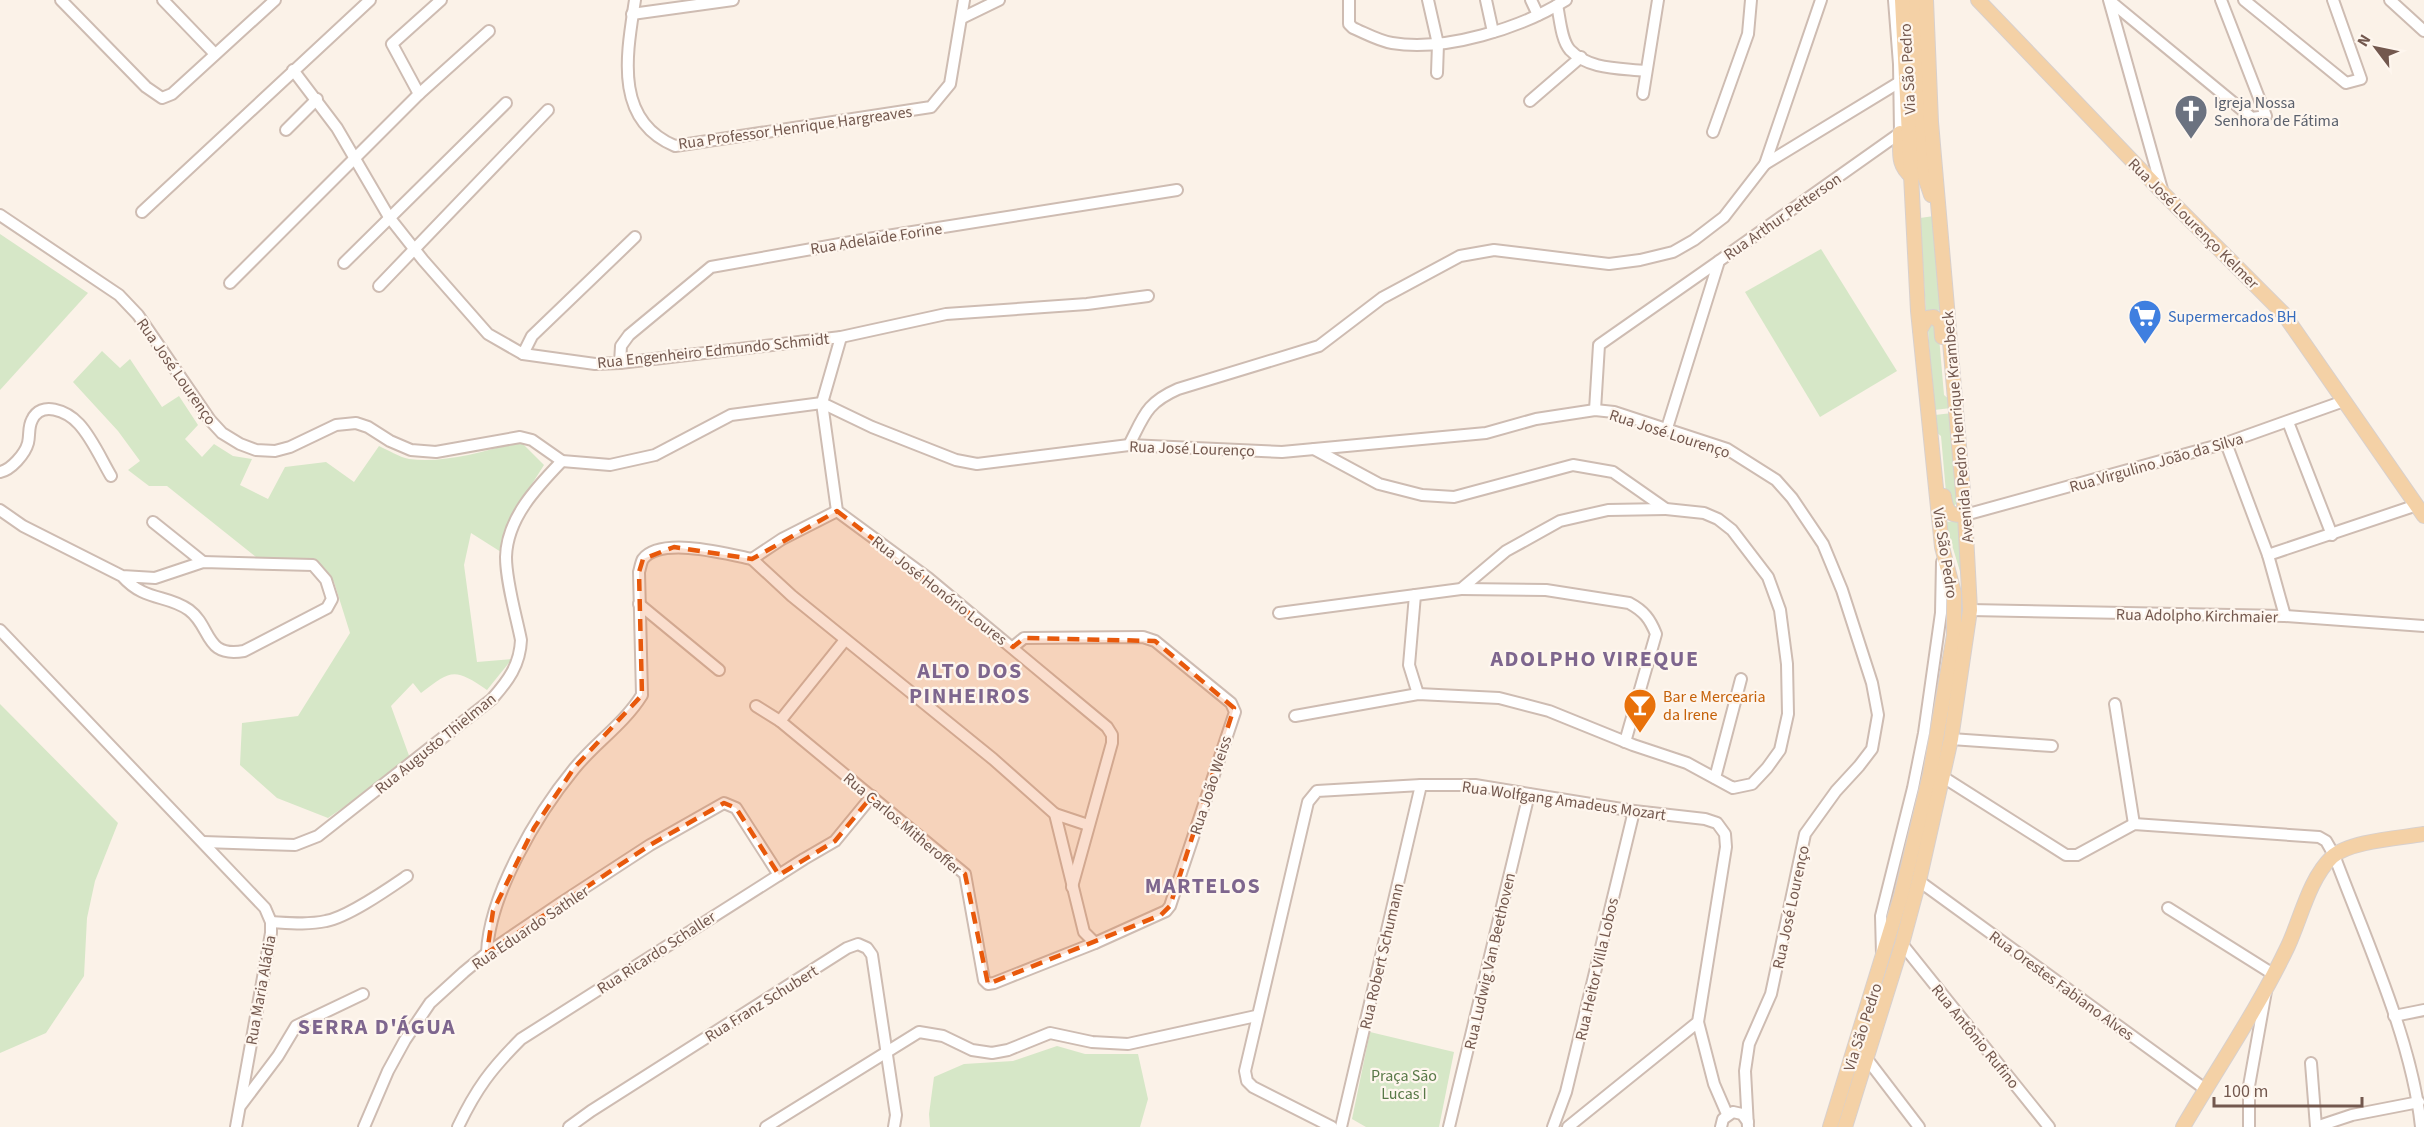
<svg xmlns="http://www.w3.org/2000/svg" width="2424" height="1127" font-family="'Source Sans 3',sans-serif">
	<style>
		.green { fill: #d6e7c7 }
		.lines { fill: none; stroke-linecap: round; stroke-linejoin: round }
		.minor-casing { stroke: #cebcb2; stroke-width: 14 }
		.major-casing { stroke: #d8d0cd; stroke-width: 16 }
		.minor { stroke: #fff; stroke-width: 10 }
		.major { stroke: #f4d1a6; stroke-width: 14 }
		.marked { fill: #e8590c; fill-opacity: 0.2; stroke: #e8590c; stroke-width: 4.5; stroke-dasharray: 12 8; stroke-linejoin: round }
		.labels { text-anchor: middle; stroke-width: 4.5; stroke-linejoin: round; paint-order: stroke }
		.street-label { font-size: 16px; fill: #73584e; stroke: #fef6ee }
		.worship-label { font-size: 16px; fill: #5b616d; stroke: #fef6ee; text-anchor: start }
		.shop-label { font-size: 16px; fill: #366cbe; stroke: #fef6ee; text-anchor: start }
		.food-label { font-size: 16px; fill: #c56008; stroke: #fef6ee; text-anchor: start }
		.park-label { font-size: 16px; fill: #587847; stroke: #fef6ee }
		.district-label { font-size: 22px; font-weight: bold; letter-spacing: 1.5px; fill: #7e668e; stroke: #fef6ee }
	</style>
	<rect width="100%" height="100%" fill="#fbf2e8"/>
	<!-- green -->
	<g class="green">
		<path d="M1934 216 1942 310 1926 312 1920 218Z"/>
		<path d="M0 234 88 293 0 390Z"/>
		<path d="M1821 249 1897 371 1820 417 1745 292Z"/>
		<path d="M1932 324 1938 325 1944 395 1951 401V408L1934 410 1928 329Z"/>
		<path d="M102 351 120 368 130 359 162 407 179 396 198 425 185 439 202 457 214 444 233 456 252 459 240 485 268 499 285 467 326 462 354 482 379 446C388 450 399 457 409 459 443 464 488 451 520 441L544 465 513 514 501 552 471 533 464 565 477 662 512 659 487 690C454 667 451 670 421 693L413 683 391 706 411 761 328 818 277 798 240 765 242 723 298 716 350 633 334 582 318 562 261 561 167 486H149L128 470 140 461 118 431 73 382Z"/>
		<path d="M1952 413 1958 501 1953 508 1947 504 1941 436 1936 432 1935 415Z"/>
		<path d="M1961 521 1965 588 1945 522Z"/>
		<path d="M0 704 118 823 95 881 87 918 84 976 46 1033 0 1053Z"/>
		<path d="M1370 1032 1454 1052 1439 1127H1366L1352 1119Z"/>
		<path d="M1057 1046 1085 1054H1138L1148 1099 1140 1127H930L929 1114 934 1077 964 1064 1013 1061Z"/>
	</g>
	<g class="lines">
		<!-- minor casing -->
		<g class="minor-casing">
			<g id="minor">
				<path d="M61 0 146 87 162 98 172 94 275 0"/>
				<path d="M163 0 215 54"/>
				<path d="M635 0C627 53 613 120 675 146L931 107 950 84 964 0"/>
				<path d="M1349 0V24L1353 28C1365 33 1379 41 1392 43 1445 52 1521 28 1566 0"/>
				<path d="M1428 0 1438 44 1437 73"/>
				<path d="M1486 0 1493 32"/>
				<path d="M1531 0 1538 15"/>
				<path d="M2109 0 2163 193"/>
				<path d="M2244 0 2346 83 2361 79 2333 0"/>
				<path d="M2390 0 2424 31"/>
				<path d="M2110 1 2252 118 2266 116 2221 0"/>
				<path d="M1557 5C1560 18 1561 40 1570 50 1589 70 1620 68 1645 71"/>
				<path d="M632 14 733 0"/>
				<path d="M962 18 999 0"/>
				<path d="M293 70 337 128 389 217 423 260 488 334 523 354 595 364 620 363 841 337 946 314 1087 304 1148 296"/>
				<path d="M419 94 392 44 441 0"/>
				<path d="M1643 94 1658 0"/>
				<path d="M1530 101 1581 57"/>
				<path d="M286 130 317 99"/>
				<path d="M1713 132 1748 34 1751 0"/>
				<path d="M1765 164 1898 83"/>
				<path d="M142 212 370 0"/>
				<path d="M0 215 119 295 138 315 210 420 222 433 240 444 256 450 275 451 290 447 336 425 356 423 368 427 390 441 411 450 436 452 520 437 532 440 562 461 610 465 655 455 731 415 822 403 872 427 956 460 977 464 1129 445 1282 452 1486 433 1536 419 1595 410 1614 412 1727 449 1776 480 1792 498 1823 544 1842 590 1872 683 1878 715 1872 749 1859 766 1836 791 1805 834 1771 994 1749 1044 1745 1071 1748 1127"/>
				<path d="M344 263 506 103"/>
				<path d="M230 283 419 94 489 31"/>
				<path d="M379 286 548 110"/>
				<path d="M841 337 822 403 837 511 928 578 1107 727 1112 735V743L1072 887"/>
				<path d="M523 354 532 336 635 237"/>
				<path d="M620 363 621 346 629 335 711 267 868 239 1177 190"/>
				<path d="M1595 410 1599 345 1719 261"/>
				<path d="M2288 422 2332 535"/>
				<path d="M1667 428 1719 261 1900 133 1899 64 1894 0"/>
				<path d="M2226 443 2268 555 2285 616"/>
				<path d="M1129 445C1144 416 1146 403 1178 389L1319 346 1382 298 1460 256 1494 250 1609 264 1640 260 1673 252 1694 240 1724 217 1765 164 1821 0"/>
				<path d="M0 472C11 470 25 454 28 443 30 435 28 427 32 420 41 400 67 411 79 424 92 438 101 459 111 476"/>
				<path d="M0 510 23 526 122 576 155 578 203 562 313 565 326 580 332 599 327 608 244 651C204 658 212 627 189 610 167 594 145 602 122 576"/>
				<path d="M1965 515 2226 443 2344 401"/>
				<path d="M153 522 203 562"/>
				<path d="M2268 555 2417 505"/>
				<path d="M752 559 792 596 993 759 1055 814 1084 932 1095 943"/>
				<path d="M752 559 782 539 837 511"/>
				<path d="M1461 589 1546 590 1629 603C1644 611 1650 619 1656 634L1625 742"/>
				<path d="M1415 595 1409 665 1418 694"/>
				<path d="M639 604 719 670"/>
				<path d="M1970 610 2285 616 2424 626"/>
				<path d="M1279 613 1461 589 1506 551 1560 521 1608 510 1666 509"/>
				<path d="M0 630 265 908 271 922V933L236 1127"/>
				<path d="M2115 704 2134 824"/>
				<path d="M756 706 780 721 965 874 984 980 988 984 994 983 1095 943 1166 911 1170 906 1235 712 1231 703 1155 641 1143 637 1024 638 1013 647"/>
				<path d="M1295 716 1418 694 1499 698 1549 711 1633 745 1687 763 1733 788 1752 784 1767 768 1780 750 1788 714 1787 664 1780 610 1768 577 1732 530 1718 519 1704 513 1666 509 1613 472 1573 465 1454 497 1422 495 1379 484 1314 449"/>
				<path d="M780 721 845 640"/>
				<path d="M1951 739 2052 746"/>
				<path d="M1943 777 2066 855H2077L2134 824 2319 837 2326 841 2334 855C2365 938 2412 1039 2421 1127"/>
				<path d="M1715 778 1741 679"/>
				<path d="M1055 814 1088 825"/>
				<path d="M203 842 295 845 318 836 492 699C508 681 520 665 521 640 516 615 506 582 506 557 507 518 537 487 562 461"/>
				<path d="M1919 881 2205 1089"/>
				<path d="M2168 908 2273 974"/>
				<path d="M271 922C289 923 308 925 326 921 348 917 388 889 407 876"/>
				<path d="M1902 944 2049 1127"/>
				<path d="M487 953C489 895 537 814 574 769 595 743 624 724 642 695L639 572C640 569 641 562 643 559 661 536 728 554 752 559"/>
				<path d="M1882 954 1881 916 1913 788 1924 733 1941 613 1942 562"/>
				<path d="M2394 1016 2424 1010"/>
				<path d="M1698 1022 1714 1084 1727 1114"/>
				<path d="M1867 1059 1919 1127"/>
				<path d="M2311 1063 2316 1127"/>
				<path d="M241 1105 278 1056 296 1026 363 994"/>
				<path d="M364 1127 388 1071 405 1040 430 1003 464 972 487 953 561 903 650 845 724 803 736 808 779 875"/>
				<path d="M458 1127C476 1089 491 1069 521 1039L804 859 835 841 872 796"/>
				<path d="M569 1127 591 1111 847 948 858 944 867 948 872 955 896 1115 894 1127"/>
				<path d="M766 1127 919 1032 943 1036 972 1050 992 1053 1008 1050 1050 1033 1092 1042 1128 1044 1256 1016"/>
				<path d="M1332 1127 1253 1087 1247 1081 1245 1071 1308 802 1317 791 1421 785H1475L1634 811 1705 819 1717 823 1725 834 1726 847 1698 1022 1568 1127"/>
				<path d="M1341 1127 1421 785"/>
				<path d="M1449 1127 1529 794"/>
				<path d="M1553 1127 1566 1092 1634 811"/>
				<path d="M1721 1127 1723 1119 1733 1112 1742 1114 1748 1122"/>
				<path d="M2249 1127V1086L2266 991"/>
				<path d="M2316 1127 2352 1115 2419 1102"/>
			</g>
		</g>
		<!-- major casing -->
		<g class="major-casing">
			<g id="major">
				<path d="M1914 0 1924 174 1931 195"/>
				<path d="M1978 0 2163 193 2283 313 2424 516"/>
				<path d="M1900 133C1901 152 1896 164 1912 177"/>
				<path d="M1920 330 1927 318 1934 317 1941 323 1942 337"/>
				<path d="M1944 496C1946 511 1949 516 1965 515"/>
				<path d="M1830 1127 1901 896 1930 774 1954 635V593L1942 547 1918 311 1902 0"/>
				<path d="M1845 1127 1902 944 1919 881 1951 739 1970 610 1965 515 1931 122 1926 0"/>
				<path d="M2183 1127C2218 1067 2258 1009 2288 946 2301 918 2309 879 2332 857 2349 841 2401 838 2424 834"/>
			</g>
		</g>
		<!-- minor -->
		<use href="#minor" class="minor"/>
		<!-- major -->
		<use href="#major" class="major"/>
	</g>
	<!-- marked area -->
	<path class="marked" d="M837 511 1013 647 1024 638 1155 641 1234 708 1170 906 1161 915 988 984 965 874 872 796 835 841 779 875 736 808 724 803 650 845 487 953 493 911 534 828 574 768 642 695 639 572 643 559 674 547 752 559Z"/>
	<!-- icons -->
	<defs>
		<g id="church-pin" transform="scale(1.725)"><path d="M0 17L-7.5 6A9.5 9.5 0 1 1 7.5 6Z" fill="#6b7280" stroke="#fef6ee"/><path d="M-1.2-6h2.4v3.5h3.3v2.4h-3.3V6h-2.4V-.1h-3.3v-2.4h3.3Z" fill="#fff"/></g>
		<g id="supermarket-pin" transform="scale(1.725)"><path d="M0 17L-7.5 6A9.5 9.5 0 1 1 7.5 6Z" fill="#3f7fe0" stroke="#fef6ee"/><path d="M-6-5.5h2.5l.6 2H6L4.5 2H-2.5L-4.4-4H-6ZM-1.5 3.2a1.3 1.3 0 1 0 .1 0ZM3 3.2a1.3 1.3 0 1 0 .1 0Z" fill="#fff"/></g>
		<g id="bar-pin" transform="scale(1.725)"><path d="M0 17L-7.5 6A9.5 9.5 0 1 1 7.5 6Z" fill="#e8710a" stroke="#fef6ee"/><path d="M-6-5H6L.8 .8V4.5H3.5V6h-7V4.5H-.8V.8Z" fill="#fff"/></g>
	</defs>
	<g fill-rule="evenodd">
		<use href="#church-pin" x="2191" y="111"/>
		<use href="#supermarket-pin" x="2145" y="316"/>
		<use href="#bar-pin" x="1640" y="705"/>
	</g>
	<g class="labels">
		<!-- street labels -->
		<g class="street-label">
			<text transform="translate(1907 69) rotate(-93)" y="6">Via São Pedro</text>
			<text transform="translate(795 127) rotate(-8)" y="6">Rua Professor Henrique Hargreaves</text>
			<text transform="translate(1782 216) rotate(-35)" y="6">Rua Arthur Petterson</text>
			<text transform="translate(2194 223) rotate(45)" y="6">Rua José Lourenço Kelmer</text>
			<text transform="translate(876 238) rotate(-9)" y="6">Rua Adelaide Forine</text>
			<text transform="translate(713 350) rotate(-6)" y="6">Rua Engenheiro Edmundo Schmidt</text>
			<text transform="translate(177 371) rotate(55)" y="6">Rua José Lourenço</text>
			<text transform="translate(1957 427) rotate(-95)" y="6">Avenida Pedro Henrique Krambeck</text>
			<text transform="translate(1670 433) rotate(18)" y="6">Rua José Lourenço</text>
			<text transform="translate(1192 448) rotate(2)" y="6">Rua José Lourenço</text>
			<text transform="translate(2156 462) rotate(-16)" y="6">Rua Virgulino João da Silva</text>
			<text transform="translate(1946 553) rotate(81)" y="6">Via São Pedro</text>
			<text transform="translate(940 590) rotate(38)" y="6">Rua José Honório Loures</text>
			<text transform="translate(2197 615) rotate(1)" y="6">Rua Adolpho Kirchmaier</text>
			<text transform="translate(435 743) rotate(-39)" y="6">Rua Augusto Thielman</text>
			<text transform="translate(1210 785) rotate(-72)" y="6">Rua João Weiss</text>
			<text transform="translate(1564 800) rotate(8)" y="6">Rua Wolfgang Amadeus Mozart</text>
			<text transform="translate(903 823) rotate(40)" y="6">Rua Carlos Mitheroffer</text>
			<text transform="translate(1790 907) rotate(-78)" y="6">Rua José Lourenço</text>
			<text transform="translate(530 927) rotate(-34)" y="6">Rua Eduardo Sathler</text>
			<text transform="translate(656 952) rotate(-33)" y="6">Rua Ricardo Schaller</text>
			<text transform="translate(1381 956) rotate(-77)" y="6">Rua Robert Schumann</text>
			<text transform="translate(1489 961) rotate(-77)" y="6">Rua Ludwig Van Beethoven</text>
			<text transform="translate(1596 969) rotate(-77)" y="6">Rua Heitor Villa Lobos</text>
			<text transform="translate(2062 985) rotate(36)" y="6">Rua Orestes Fabiano Alves</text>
			<text transform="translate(260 990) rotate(-80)" y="6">Rua Maria Aládia</text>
			<text transform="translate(761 1003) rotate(-32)" y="6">Rua Franz Schubert</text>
			<text transform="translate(1862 1027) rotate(-72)" y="6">Via São Pedro</text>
			<text transform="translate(1976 1036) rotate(51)" y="6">Rua Antônio Rufino</text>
		</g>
		<!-- worship labels -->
		<g class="worship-label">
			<text x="2214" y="108">Igreja Nossa<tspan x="2214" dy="18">Senhora de Fátima</tspan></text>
		</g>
		<!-- shop labels -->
		<g class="shop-label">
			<text x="2168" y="322">Supermercados BH</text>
		</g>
		<!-- food labels -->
		<g class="food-label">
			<text x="1663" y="702">Bar e Mercearia<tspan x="1663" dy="18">da Irene</tspan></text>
		</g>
		<!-- park labels -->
		<g class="park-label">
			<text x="1404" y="1081">Praça São<tspan x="1404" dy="18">Lucas I</tspan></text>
		</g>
		<!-- district labels -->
		<g class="district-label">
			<text x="1595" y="666">ADOLPHO VIREQUE</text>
			<text x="970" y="678">ALTO DOS<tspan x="970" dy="25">PINHEIROS</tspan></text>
			<text x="1203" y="893">MARTELOS</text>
			<text x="377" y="1034">SERRA D'ÁGUA</text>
		</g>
	</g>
	<!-- north arrow -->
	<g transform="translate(2376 48) rotate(302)" stroke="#fef6ee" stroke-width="4.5" paint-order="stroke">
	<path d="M0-4.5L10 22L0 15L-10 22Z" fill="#73584e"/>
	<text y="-9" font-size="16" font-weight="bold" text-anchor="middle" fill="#73584e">N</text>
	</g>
	<!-- scale -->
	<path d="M2214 1097v9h148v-9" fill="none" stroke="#73584e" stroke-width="3"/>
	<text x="2223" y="1097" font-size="18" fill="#73584e" stroke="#fef6ee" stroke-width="4.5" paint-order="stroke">100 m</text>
</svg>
